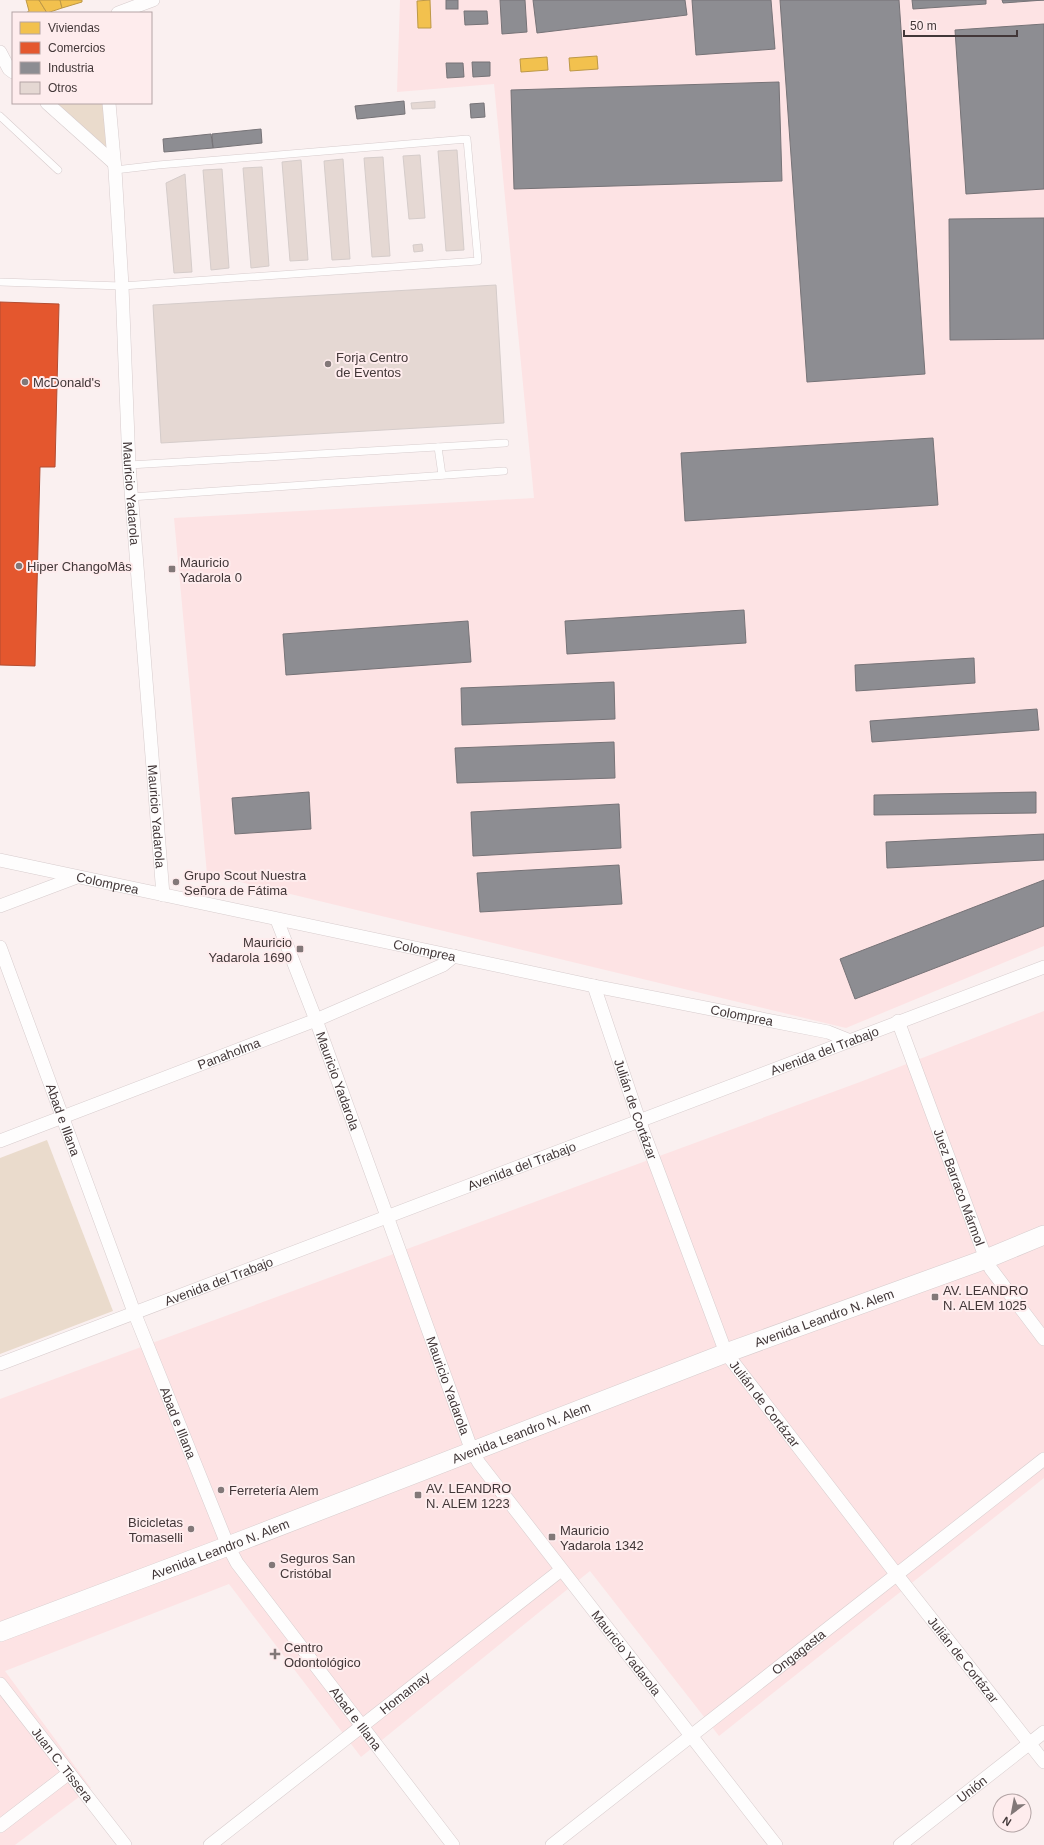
<svg xmlns="http://www.w3.org/2000/svg" width="1044" height="1845" font-family="Helvetica,sans-serif">
	<style>
		.built { fill: #fde3e4 }
		.green { fill: #eadbcc }
		.homes { fill: #f2c14e; stroke: #bd9847 }
		.shops { fill: #e4572e; stroke: #b34d31 }
		.industry { fill: #8d8d92; stroke: #767377 }
		.building { fill: #e5d8d3; stroke: #d5ccca }
		.lines { fill: none; stroke-linecap: round; stroke-linejoin: round }
		.lane-casing { stroke: #d7cccd; stroke-width: 8 }
		.street-casing { stroke: #d7cccd; stroke-width: 14 }
		.secondary-casing { stroke: #d7cccd; stroke-width: 20 }
		.lane { stroke: #fefdfd; stroke-width: 7 }
		.street { stroke: #fefdfd; stroke-width: 13 }
		.secondary { stroke: #fefdfd; stroke-width: 19 }
		.poi-dot { fill: #827878; stroke: #feeced; stroke-width: 1.5 }
		.labels { text-anchor: middle; stroke-width: 4; stroke-linejoin: round; paint-order: stroke }
		.poi-label { font-size: 13px; fill: #423738; stroke: #feeced; text-anchor: start }
		.street-label { font-size: 13px; fill: #423738; stroke: #feeced }
	</style>
	<rect width="100%" height="100%" fill="#faf0f0"/>
	<!-- built -->
	<g class="built">
		<path d="M400 0H1044V946L846 1028 207 874 174 518 534 498 494 84 397 92Z"/>
		<path d="M1044 1011V1478L719 1736 590 1571 361 1757 229 1584 5 1671 91 1788 15 1845H0V1399L860 1082Z"/>
	</g>
	<!-- green -->
	<g class="green">
		<path d="M47 103H109L114 163Z"/>
		<path d="M47 1140 113 1311 0 1354V1158Z"/>
	</g>
	<!-- homes -->
	<g class="homes">
		<path d="M26 0H39L47 13H26L29 11Z"/>
		<path d="M39 0H60L62 8 47 13Z"/>
		<path d="M60 0H82V2L62 8Z"/>
		<path d="M430 0 431 28H418L417 1Z"/>
		<path d="M597 56 598 69 570 71 569 58Z"/>
		<path d="M547 57 548 70 521 72 520 59Z"/>
	</g>
	<!-- shops -->
	<path class="shops" d="M0 302 59 304 55 467H40L35 666 0 665Z"/>
	<!-- industry -->
	<g class="industry">
		<rect x="446" y="0" width="12" height="9"/>
		<path d="M500 0H525L527 32 502 34Z"/>
		<path d="M533 0H685L687 15 537 33Z"/>
		<path d="M692 0H771L775 49 696 55Z"/>
		<path d="M780 0H899L925 374 807 382Z"/>
		<path d="M912 0H986V4L913 9Z"/>
		<path d="M1002 0H1044L1003 3Z"/>
		<path d="M464 11H487L488 24 465 25Z"/>
		<path d="M1044 24V189L966 194 955 30Z"/>
		<path d="M472 62H490V76L473 77Z"/>
		<path d="M446 63H463L464 77 447 78Z"/>
		<path d="M779 82 782 181 514 189 511 90Z"/>
		<path d="M404 101 405 114 357 119 355 106Z"/>
		<path d="M484 103 485 117 471 118 470 104Z"/>
		<path d="M261 129 262 143 213 148 212 134Z"/>
		<path d="M211 134 213 148 164 152 163 139Z"/>
		<path d="M1044 218V339L950 340 949 219Z"/>
		<path d="M933 438 938 505 685 521 681 453Z"/>
		<path d="M744 610 746 643 567 654 565 621Z"/>
		<path d="M468 621 471 662 286 675 283 634Z"/>
		<path d="M974 658 975 683 856 691 855 665Z"/>
		<path d="M614 682 615 719 462 725 461 688Z"/>
		<path d="M1037 709 1039 730 872 742 870 721Z"/>
		<path d="M614 742 615 778 457 783 455 748Z"/>
		<path d="M309 792 311 829 235 834 232 798Z"/>
		<path d="M1036 792V813L874 815V795Z"/>
		<path d="M619 804 621 848 473 856 471 812Z"/>
		<path d="M1044 834V860L887 868 886 842Z"/>
		<path d="M619 865 622 904 480 912 477 873Z"/>
		<path d="M1044 880V926L855 999 840 959Z"/>
	</g>
	<!-- building -->
	<g class="building">
		<path d="M435 101V108L412 109 411 103Z"/>
		<path d="M457 150 464 250 446 251 438 151Z"/>
		<path d="M420 155 425 218 409 219 403 156Z"/>
		<path d="M383 157 390 256 372 257 364 158Z"/>
		<path d="M343 159 350 259 332 260 324 161Z"/>
		<path d="M301 160 308 260 290 261 282 162Z"/>
		<path d="M262 167 269 266 251 268 243 168Z"/>
		<path d="M222 169 229 268 211 270 203 170Z"/>
		<path d="M185 174 192 272 174 273 166 183Z"/>
		<path d="M422 244 423 251 414 252 413 245Z"/>
		<path d="M496 285 504 423 161 443 153 305Z"/>
	</g>
	<g class="lines">
		<!-- lane casing -->
		<g class="lane-casing">
			<g id="lane">
				<path d="M0 116 58 170"/>
				<path d="M0 282 122 286 478 261 467 139 158 165 115 170"/>
				<path d="M438 447 442 475"/>
				<path d="M129 465 505 443"/>
				<path d="M131 497 504 471"/>
			</g>
		</g>
		<!-- street casing -->
		<g class="street-casing">
			<g id="street">
				<path d="M118 13 153 0"/>
				<path d="M0 52 9 69 13 72"/>
				<path d="M47 103 114 163"/>
				<path id="s1" d="M109 103 115 170 122 286 129 465 163 895"/>
				<path id="s2" d="M0 860 594 986 828 1032 848 1040"/>
				<path d="M0 906 77 877"/>
				<path id="s3" d="M277 920 316 1020 472 1451 479 1463 776 1845"/>
				<path id="s4" d="M0 947 134 1312 228 1546 237 1563 453 1845"/>
				<path id="s5" d="M594 986 639 1120 726 1353 897 1575 1044 1762"/>
				<path id="s6" d="M898 1021 986 1259 991 1269 1044 1339"/>
				<path id="s7" d="M0 1141 316 1020 443 965 454 956"/>
				<path id="s8" d="M0 1364 1044 967"/>
				<path id="s9" d="M0 1684 125 1845"/>
				<path d="M0 1826 69 1773"/>
				<path id="s10" d="M210 1845 561 1570"/>
				<path id="s11" d="M552 1845 1044 1459"/>
				<path id="s12" d="M900 1845 1044 1732"/>
			</g>
		</g>
		<!-- secondary casing -->
		<g class="secondary-casing">
			<g id="secondary">
				<path id="s13" d="M0 1632 228 1546 726 1353 986 1259 1044 1235"/>
			</g>
		</g>
		<!-- lane -->
		<use href="#lane" class="lane"/>
		<!-- street -->
		<use href="#street" class="street"/>
		<!-- secondary -->
		<use href="#secondary" class="secondary"/>
	</g>
	<!-- markers -->
	<g class="poi-dot">
		<circle cx="328" cy="364" r="4"/>
		<circle cx="25" cy="382" r="4"/>
		<circle cx="19" cy="566" r="4"/>
		<rect x="168" y="565" width="8" height="8" rx="2"/>
		<circle cx="176" cy="882" r="4"/>
		<rect x="296" y="945" width="8" height="8" rx="2"/>
		<rect x="931" y="1293" width="8" height="8" rx="2"/>
		<circle cx="221" cy="1490" r="4"/>
		<rect x="414" y="1491" width="8" height="8" rx="2"/>
		<circle cx="191" cy="1529" r="4"/>
		<rect x="548" y="1533" width="8" height="8" rx="2"/>
		<circle cx="272" cy="1565" r="4"/>
		<path d="M273 1648h4v4h4v4h-4v4h-4v-4h-4v-4h4z"/>
	</g>
	<g class="labels">
		<!-- poi labels -->
		<g class="poi-label">
			<text x="336" y="362">Forja Centro<tspan x="336" dy="15">de Eventos</tspan></text>
			<text x="33" y="387">McDonald's</text>
			<text x="180" y="567">Mauricio<tspan x="180" dy="15">Yadarola 0</tspan></text>
			<text x="27" y="571">Hiper ChangoMâs</text>
			<text x="184" y="880">Grupo Scout Nuestra<tspan x="184" dy="15">Señora de Fátima</tspan></text>
			<text x="292" y="947" text-anchor="end">Mauricio<tspan x="292" dy="15">Yadarola 1690</tspan></text>
			<text x="943" y="1295">AV. LEANDRO<tspan x="943" dy="15">N. ALEM 1025</tspan></text>
			<text x="426" y="1493">AV. LEANDRO<tspan x="426" dy="15">N. ALEM 1223</tspan></text>
			<text x="229" y="1495">Ferretería Alem</text>
			<text x="183" y="1527" text-anchor="end">Bicicletas<tspan x="183" dy="15">Tomaselli</tspan></text>
			<text x="560" y="1535">Mauricio<tspan x="560" dy="15">Yadarola 1342</tspan></text>
			<text x="280" y="1563">Seguros San<tspan x="280" dy="15">Cristóbal</tspan></text>
			<text x="284" y="1652">Centro<tspan x="284" dy="15">Odontológico</tspan></text>
		</g>
		<!-- street labels -->
		<g class="street-label">
			<text dy="5" stroke="none"><textPath href="#s1" startOffset="391">Mauricio Yadarola</textPath></text>
			<text dy="5" stroke="none"><textPath href="#s1" startOffset="715">Mauricio Yadarola</textPath></text>
			<text dy="5" stroke="none"><textPath href="#s2" startOffset="110">Colomprea</textPath></text>
			<text dy="5" stroke="none"><textPath href="#s2" startOffset="434">Colomprea</textPath></text>
			<text dy="5" stroke="none"><textPath href="#s2" startOffset="758">Colomprea</textPath></text>
			<text dy="5" stroke="none"><textPath href="#s8" startOffset="882">Avenida del Trabajo</textPath></text>
			<text dy="5" stroke="none"><textPath href="#s7" startOffset="245">Panaholma</textPath></text>
			<text dy="5" stroke="none"><textPath href="#s3" startOffset="172">Mauricio Yadarola</textPath></text>
			<text dy="5" stroke="none"><textPath href="#s5" startOffset="130">Julián de Cortázar</textPath></text>
			<text dy="5" stroke="none"><textPath href="#s4" startOffset="184">Abad e Illana</textPath></text>
			<text dy="5" stroke="none"><textPath href="#s8" startOffset="558">Avenida del Trabajo</textPath></text>
			<text dy="5" stroke="none"><textPath href="#s6" startOffset="177">Juez Barraco Mármol</textPath></text>
			<text dy="5" stroke="none"><textPath href="#s8" startOffset="234">Avenida del Trabajo</textPath></text>
			<text dy="5" stroke="none"><textPath href="#s13" startOffset="882">Avenida Leandro N. Alem</textPath></text>
			<text dy="5" stroke="none"><textPath href="#s3" startOffset="496">Mauricio Yadarola</textPath></text>
			<text dy="5" stroke="none"><textPath href="#s5" startOffset="454">Julián de Cortázar</textPath></text>
			<text dy="5" stroke="none"><textPath href="#s4" startOffset="508">Abad e Illana</textPath></text>
			<text dy="5" stroke="none"><textPath href="#s13" startOffset="558">Avenida Leandro N. Alem</textPath></text>
			<text dy="5" stroke="none"><textPath href="#s13" startOffset="235">Avenida Leandro N. Alem</textPath></text>
			<text dy="5" stroke="none"><textPath href="#s11" startOffset="313">Ongagasta</textPath></text>
			<text dy="5" stroke="none"><textPath href="#s3" startOffset="820">Mauricio Yadarola</textPath></text>
			<text dy="5" stroke="none"><textPath href="#s5" startOffset="778">Julián de Cortázar</textPath></text>
			<text dy="5" stroke="none"><textPath href="#s10" startOffset="247">Homamay</textPath></text>
			<text dy="5" stroke="none"><textPath href="#s4" startOffset="856">Abad e Illana</textPath></text>
			<text dy="5" stroke="none"><textPath href="#s9" startOffset="102">Juan C. Tissera</textPath></text>
			<text dy="5" stroke="none"><textPath href="#s12" startOffset="91">Unión</textPath></text>
		</g>
	</g>
	<!-- legend -->
	<rect x="12" y="12" width="140" height="92" fill="#feeced" stroke="#b3a4a5"/>
	<rect x="20" y="22" width="20" height="12" fill="#f2c14e" stroke="#b3a4a5"/>
	<text x="48" y="32" font-size="12" fill="#423738">Viviendas</text>
	<rect x="20" y="42" width="20" height="12" fill="#e4572e" stroke="#b3a4a5"/>
	<text x="48" y="52" font-size="12" fill="#423738">Comercios</text>
	<rect x="20" y="62" width="20" height="12" fill="#8d8d92" stroke="#b3a4a5"/>
	<text x="48" y="72" font-size="12" fill="#423738">Industria</text>
	<rect x="20" y="82" width="20" height="12" fill="#e5d8d3" stroke="#b3a4a5"/>
	<text x="48" y="92" font-size="12" fill="#423738">Otros</text>
	<!-- north arrow -->
	<g transform="translate(1012 1813) rotate(212)"><circle r="19" fill="#feeced" stroke="#b3a4a5"/>
	<path d="M0-3L7 15L0 10L-7 15Z" fill="#827878"/>
	<text y="-6" font-size="11" font-weight="bold" text-anchor="middle" fill="#423738">N</text>
	</g>
	<!-- scale -->
	<path d="M904 30v6h113v-6" fill="none" stroke="#423738" stroke-width="2"/>
	<text x="910" y="30" font-size="12" fill="#423738" stroke="#feeced" stroke-width="3" paint-order="stroke">50 m</text>
</svg>
